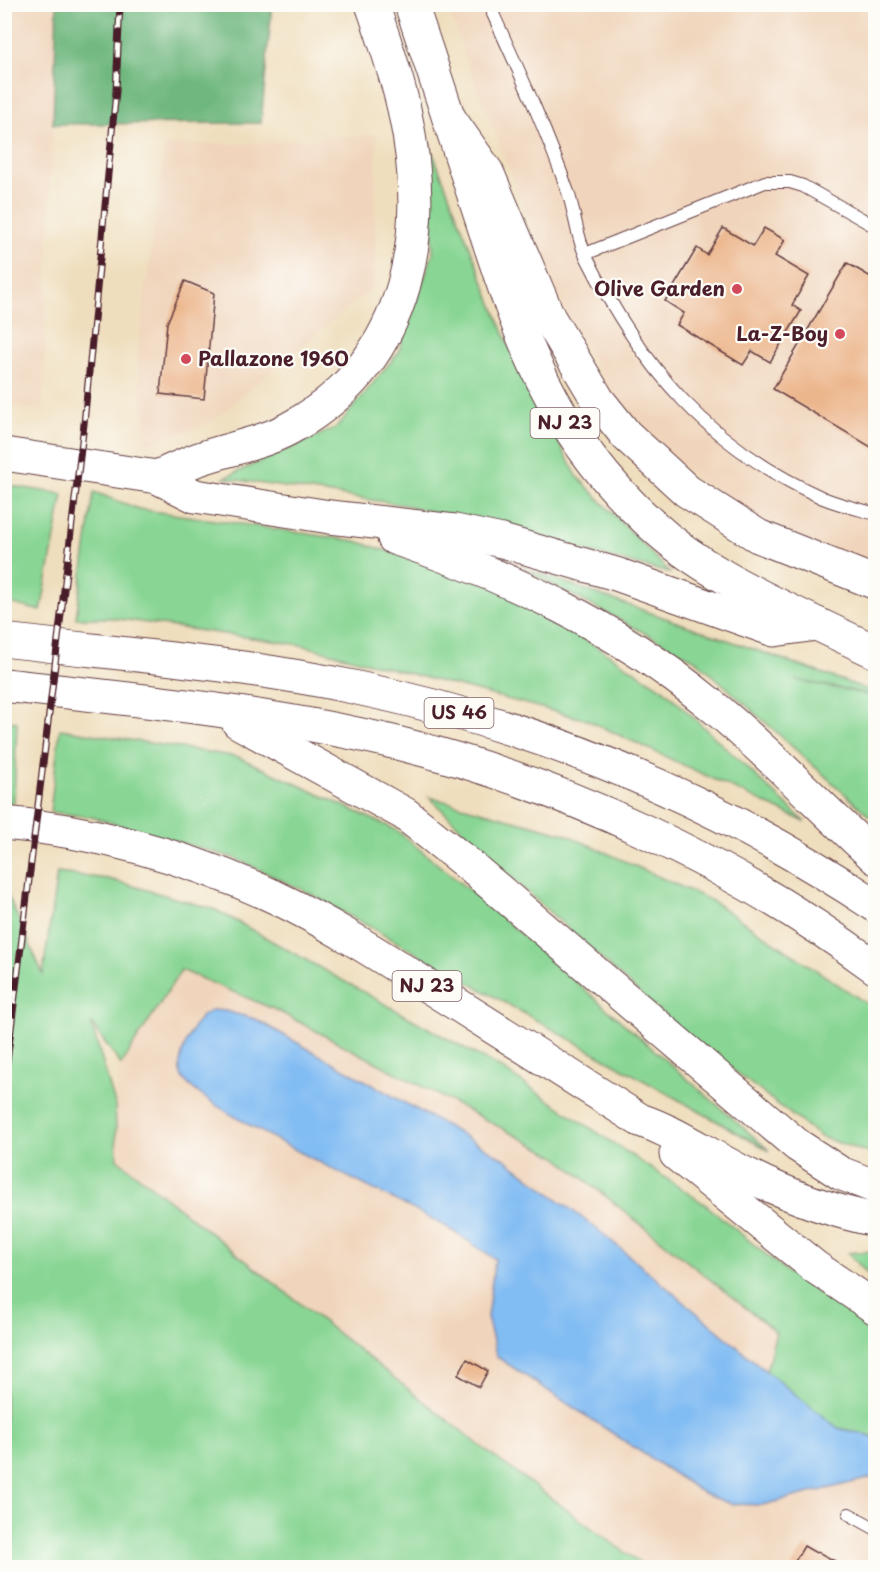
<svg xmlns="http://www.w3.org/2000/svg" width="880" height="1572" font-family="'Playpen Sans',sans-serif">
	<style>
		.built { fill: #f0d5bc }
		.green { fill: #89d694; stroke: #6a7a60; stroke-width: 1.5 }
		.forest { fill: #6eb77e; stroke: #5c6b54; stroke-width: 1.5 }
		.water { fill: #81bcf3; stroke: #666e8f; stroke-width: 1.5 }
		.building { fill: #ecb68c }
		.lines { fill: none; stroke-linecap: round; stroke-linejoin: round }
		.service-casing { stroke: #633c41; stroke-width: 14 }
		.primary-casing { stroke: #633c41; stroke-width: 35 }
		.trunk-casing { stroke: #633c41; stroke-width: 35 }
		.service { stroke: #fff; stroke-width: 12 }
		.primary { stroke: #fff; stroke-width: 33 }
		.trunk { stroke: #fff; stroke-width: 33 }
		.rail-casing { stroke: #4a1f2b; stroke-width: 7 }
		.rail { stroke: #fdfcf7; stroke-width: 4.5; stroke-dasharray: 14; stroke-linecap: butt }
		.poi-dot { fill: #d1495b; stroke: #fdfcf7; stroke-width: 2 }
		.labels { text-anchor: middle; stroke-width: 4.5; stroke-linejoin: round; paint-order: stroke }
		.shield { fill: #fdfcf7; stroke: #806168; stroke-width: 1.5 }
		.shield-label { font-size: 18px; font-weight: bold; fill: #4a1f2b }
		.poi-label { font-size: 20px; font-weight: bold; fill: #4a1f2b; stroke: #fdfcf7; text-anchor: end }
	</style>
	<rect width="100%" height="100%" fill="#fdfcf7"/>
	<filter id="ink" filterUnits="userSpaceOnUse"><feTurbulence type="fractalNoise" baseFrequency=".0167" numOctaves="2"/><feDisplacementMap in="SourceGraphic" scale="12" xChannelSelector="R" yChannelSelector="G"/><feConvolveMatrix kernelMatrix="1 2 1 2 8 2 1 2 1" color-interpolation-filters="sRGB"/></filter>
	<filter id="wash" filterUnits="userSpaceOnUse"><feTurbulence type="fractalNoise" baseFrequency=".008" numOctaves="4" result="noise"/><feDisplacementMap in="SourceGraphic" scale="24" xChannelSelector="R" yChannelSelector="G"/><feGaussianBlur stdDeviation="1.35" result="paint"/><feColorMatrix in="noise" values="0 0 0 0 0 0 0 0 0 0 0 0 0 0 0 0 0 1.4 0 .05"/><feComposite in="paint" operator="in"/></filter>
	<g filter="url(#wash)">
		<rect width="100%" height="100%" fill="#efdebd"/>
		<!-- built -->
		<g class="built">
			<path d="M5 4 57 5 43 411 5 406Z"/>
			<path d="M448 5H875V567L803 540 743 511 697 480 634 421 608 388 567 317 465 57Z"/>
			<path d="M377 134 374 286 210 423 147 443 137 355 165 145 256 143Z"/>
			<path d="M181 970 276 1010 555 1156 776 1332 838 1428 875 1437V1567H645L488 1452 117 1159 115 1104 121 1065Z"/>
		</g>
		<!-- green -->
		<g class="green">
			<path d="M428 141 518 369 577 476 670 573 405 505 224 478 337 427 398 353 433 253Z"/>
			<path d="M5 485 63 494 41 611 5 602Z"/>
			<path d="M94 492 139 509 356 541 510 591 663 689 805 822 587 720 301 645 112 618H76Z"/>
			<path d="M515 565 875 692V695L796 680 875 696V821L696 660Z"/>
			<path d="M5 721 17 722 14 803H5Z"/>
			<path d="M60 729 238 757 396 830 498 914 770 1151 309 893 234 858 91 817 50 812Z"/>
			<path d="M429 797 565 834 712 901 869 1005 876 1011 875 1155 821 1137 679 1029 503 870Z"/>
			<path d="M57 873 109 879 216 910 502 1069 706 1205 792 1276 875 1327V1437L838 1428 766 1372 776 1332 555 1156 276 1010 181 970 121 1065 91 1023 115 1104 117 1159 488 1452 645 1567H5L4 887 43 974Z"/>
			<path d="M875 1251H876L875 1282 848 1253Z"/>
		</g>
		<!-- forest -->
		<path class="forest" d="M57 5H272L261 123 53 124Z"/>
		<!-- water -->
		<path class="water" d="M213 1010 225 1011 255 1019 505 1159 602 1233 766 1371 838 1428 875 1437V1477L762 1505 731 1504 703 1493 497 1357 487 1317 495 1259C478 1248 462 1236 445 1226 403 1202 194 1107 181 1075 175 1062 191 1028 201 1017 204 1014 209 1012 213 1010Z"/>
		<g id="blocks">
			<!-- building -->
			<g class="building">
				<path d="M723 228 753 246 764 228 785 240 775 256 809 276 792 305 801 311 770 362 752 351 743 365 677 325 684 313 665 301 697 248 707 255Z"/>
				<path d="M847 263 876 280V450L773 389Z"/>
				<path d="M185 281 214 293 204 399 160 394 167 323Z"/>
				<path d="M467 1359 488 1371 479 1387 458 1375Z"/>
				<path d="M804 1546 816 1553 818 1552 848 1568H791Z"/>
			</g>
		</g>
	</g>
	<g filter="url(#ink)">
		<use href="#blocks" fill-opacity="0" stroke="#633c41" stroke-width="1.5"/>
		<g class="lines">
			<!-- service casing -->
			<g class="service-casing">
				<g id="service">
					<path d="M493 4V14C520 73 548 134 569 195 575 215 577 238 586 256 642 368 708 446 823 498 840 505 858 509 876 514"/>
					<path d="M585 254 765 182H790L803 186 876 227"/>
					<path d="M849 1514 876 1529"/>
				</g>
			</g>
			<!-- primary casing -->
			<g class="primary-casing">
				<g id="primary">
					<path d="M411 4C433 70 455 136 476 202 518 330 547 429 651 524 698 568 759 596 817 624"/>
					<path d="M157 477C171 471 185 464 199 459 233 447 264 444 297 424 411 357 431 229 404 109 396 73 384 39 372 4"/>
				</g>
			</g>
			<!-- trunk casing -->
			<g class="trunk-casing">
				<g id="trunk">
					<path d="M449 118 487 172 549 318 598 400 626 435 687 491 758 536 876 583"/>
					<path d="M4 454 157 477 195 496 330 517 455 531 502 541 616 574 774 630 817 624 876 652"/>
					<path d="M394 538C509 576 615 626 709 703 768 751 820 807 876 858"/>
					<path d="M4 640C120 654 239 663 353 687 540 726 717 800 876 906"/>
					<path d="M4 685C136 700 268 712 397 743 566 785 735 864 876 968"/>
					<path d="M238 722 405 814 469 865 797 1145 840 1173 876 1187"/>
					<path d="M4 823C98 831 190 858 275 897 338 927 397 967 455 1003 517 1042 579 1081 640 1120 669 1130 691 1144 718 1159 767 1187 820 1209 876 1220"/>
					<path d="M676 1154 815 1267 876 1308"/>
				</g>
			</g>
			<!-- service -->
			<use href="#service" class="service"/>
			<!-- primary -->
			<use href="#primary" class="primary"/>
			<!-- trunk -->
			<use href="#trunk" class="trunk"/>
			<!-- rail casing -->
			<g class="rail-casing">
				<path id="rail" d="M4 1087 84 424 116 91 120 4"/>
			</g>
			<!-- rail -->
			<use href="#rail" class="rail"/>
		</g>
	</g>
	<!-- markers -->
	<g class="poi-dot">
		<circle cx="737" cy="289" r="6"/>
		<circle cx="840" cy="334" r="6"/>
		<circle cx="186" cy="359" r="6"/>
	</g>
	<g class="labels">
		<!-- shield labels -->
		<g class="shield">
			<rect x="530.5" y="408" width="69" height="30" rx="4.5"/>
			<rect x="424.5" y="698" width="69" height="30" rx="4.5"/>
			<rect x="392.5" y="971" width="69" height="30" rx="4.5"/>
		</g>
		<g class="shield-label">
			<text x="565" y="429">NJ 23</text>
			<text x="459" y="719">US 46</text>
			<text x="427" y="992">NJ 23</text>
		</g>
		<!-- poi labels -->
		<g class="poi-label">
			<text x="725" y="296">Olive Garden</text>
			<text x="828" y="341">La-Z-Boy</text>
			<text x="198" y="366" text-anchor="start">Pallazone 1960</text>
		</g>
	</g>
	<!-- margin -->
	<rect width="880" height="1572" fill="none" stroke="#fdfcf7" stroke-width="24"/>
</svg>
